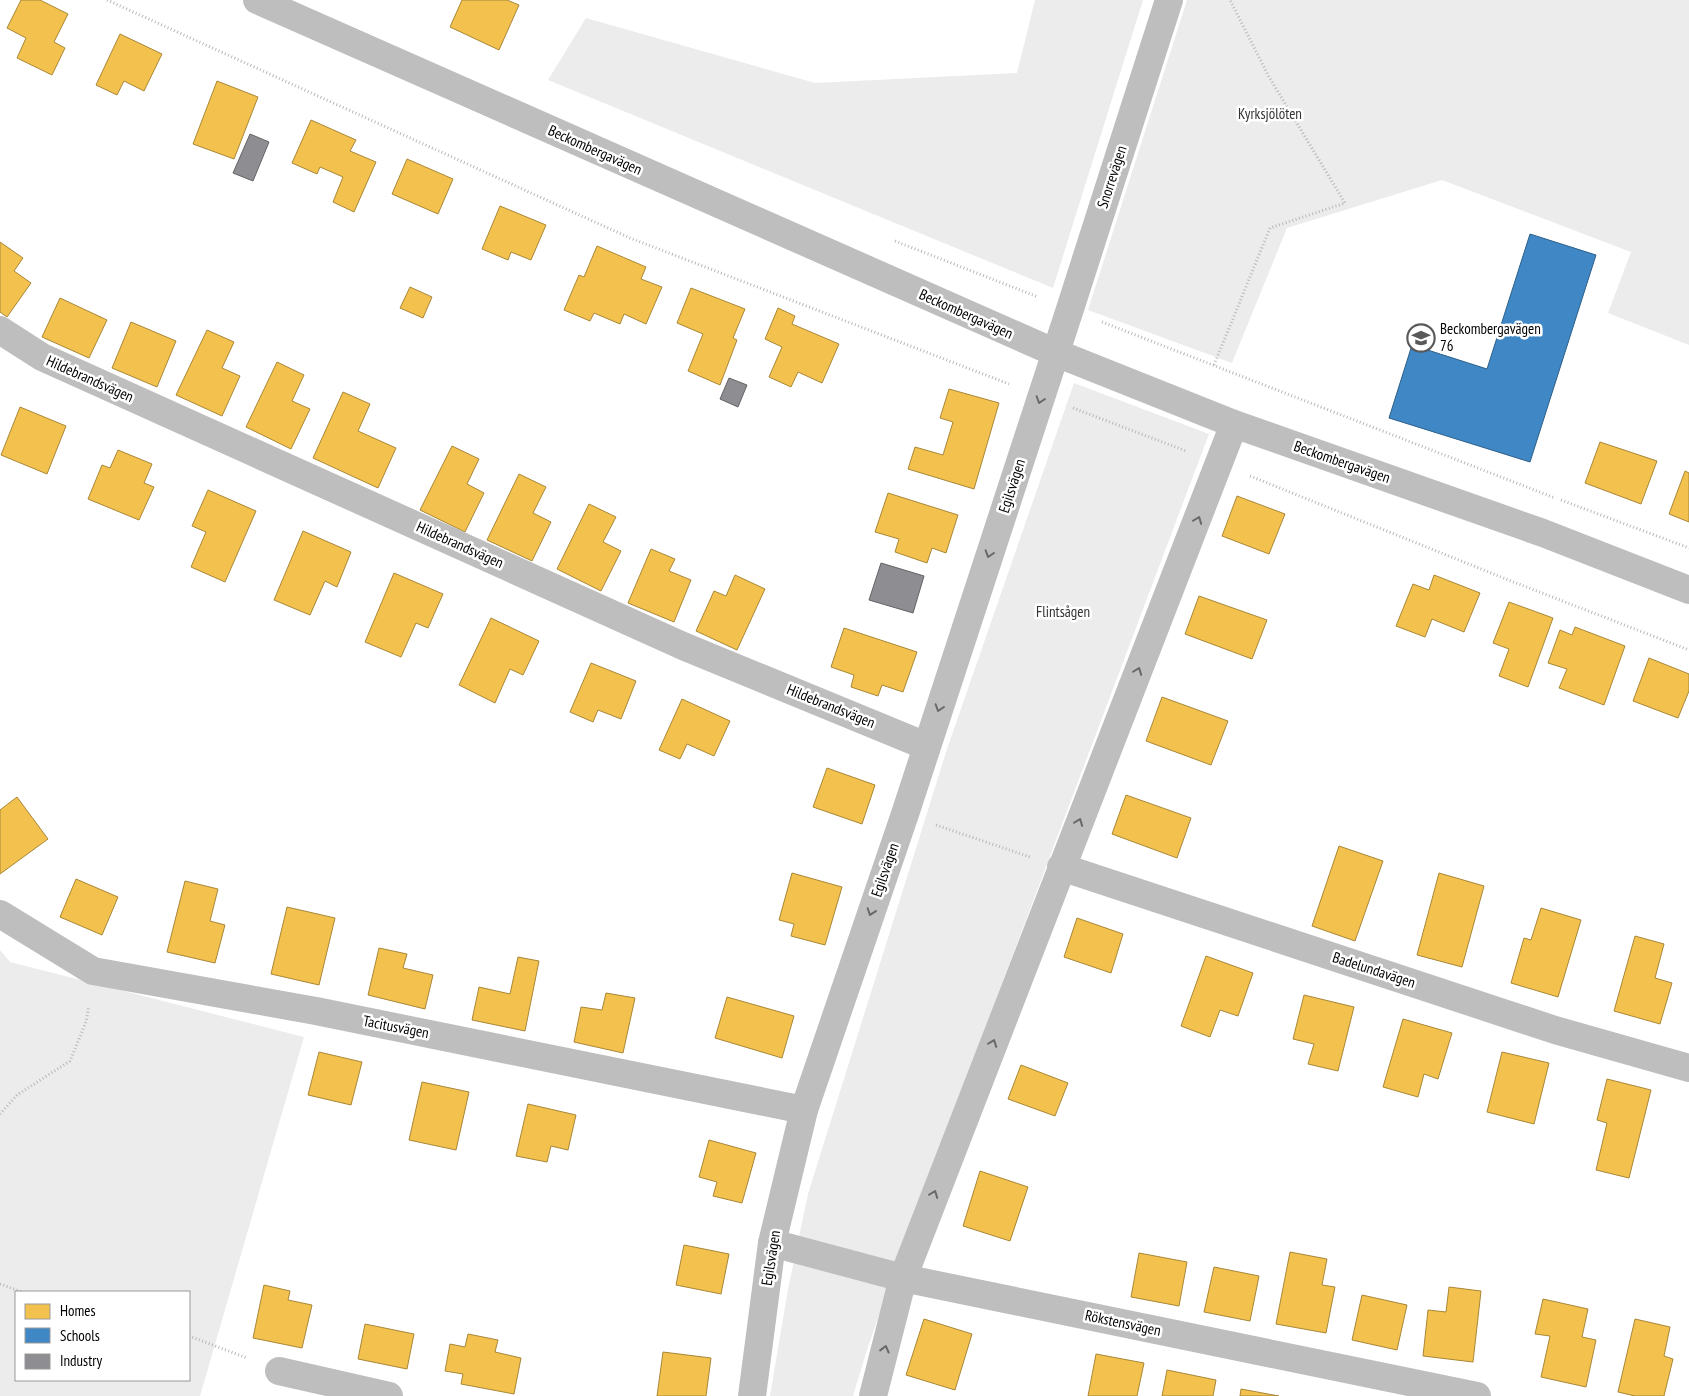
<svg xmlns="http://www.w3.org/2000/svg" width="1689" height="1396" font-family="'PT Sans Narrow',sans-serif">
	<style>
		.green { fill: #ececec; fill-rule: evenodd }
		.homes { fill: #f2c14e; stroke: #a98737 }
		.schools { fill: #3f88c5; stroke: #2c5f8a }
		.industry { fill: #8d8d92; stroke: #636366 }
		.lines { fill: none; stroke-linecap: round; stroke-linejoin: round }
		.path { stroke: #b9b9b9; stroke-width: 3; stroke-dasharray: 1 2.5; stroke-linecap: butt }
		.minor { stroke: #bebebe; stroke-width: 28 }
		.oneway { stroke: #686868 }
		.labels { text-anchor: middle; stroke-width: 5; stroke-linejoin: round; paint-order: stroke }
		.park-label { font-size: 15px; fill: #333; stroke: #fff }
		.street-label { font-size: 15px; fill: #000; stroke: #fff }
		.poi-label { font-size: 15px; fill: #000; stroke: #fff; text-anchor: start }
	</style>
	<rect width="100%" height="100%" fill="#fff"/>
	<!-- green -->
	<g class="green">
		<path d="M1035 0H1143L1053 288 548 80 586 18 815 83 1017 73Z"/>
		<path d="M1187 0H1689V345L1608 313 1631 252 1442 180 1287 228 1232 363 1088 310Z"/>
		<path d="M1074 383 1209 434 899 1257 867 1350 853 1396H770L788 1289 808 1194 947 749Z"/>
		<path d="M0 950 10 962 304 1037 200 1396H0ZM16 1292H189V1380H16Z"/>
	</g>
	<!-- homes -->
	<g class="homes">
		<path d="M21 0H40L68 14 54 42 65 48 52 75 17 58 26 38 7 28Z"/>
		<path d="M462 0H507L519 5 499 50 450 27Z"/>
		<path d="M120 34 162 54 144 91 124 81 117 95 96 85Z"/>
		<path d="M217 81 258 97 234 159 193 144Z"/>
		<path d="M311 120 356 140 350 151 376 162 354 212 333 202 343 177 320 167 317 174 292 163Z"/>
		<path d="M407 159 453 179 438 214 392 194Z"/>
		<path d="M500 206 546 225 531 260 511 252 508 260 482 249Z"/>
		<path d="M0 242 23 258 14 271 31 283 7 317 0 312Z"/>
		<path d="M597 246 646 267 641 279 662 287 646 324 624 314 620 324 594 313 590 321 564 310 579 275 584 277Z"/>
		<path d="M410 287 432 297 423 318 400 308Z"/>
		<path d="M691 288 745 309 733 338 737 340 720 385 688 371 703 334 677 323Z"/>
		<path d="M60 298 107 320 89 358 42 337Z"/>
		<path d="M778 308 795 316 792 324 839 344 822 383 798 372 791 387 769 377 782 347 765 339Z"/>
		<path d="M131 322 176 341 157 387 112 368Z"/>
		<path d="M207 330 234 342 222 368 240 376 222 416 176 395Z"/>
		<path d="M277 362 304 375 292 401 310 409 291 449 246 427Z"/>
		<path d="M949 389 999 403 974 489 908 469 915 447 943 455 953 422 940 418Z"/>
		<path d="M343 392 370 404 358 431 396 448 378 488 313 458Z"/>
		<path d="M20 407 66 426 47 474 1 455Z"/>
		<path d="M1600 442 1657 461 1641 504 1585 483Z"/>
		<path d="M452 446 479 459 467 484 484 493 465 532 420 510Z"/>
		<path d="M118 450 152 464 144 483 154 487 139 520 88 499 102 465 110 468Z"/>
		<path d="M1685 471 1689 473V522L1669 514Z"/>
		<path d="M519 474 546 487 533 513 551 522 532 561 487 540Z"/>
		<path d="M208 490 256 511 225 582 191 567 206 532 192 526Z"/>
		<path d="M888 493 958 515 946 553 932 548 927 563 895 552 899 539 875 532Z"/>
		<path d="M1237 496 1285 514 1269 554 1222 536Z"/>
		<path d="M589 504 616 517 603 542 621 551 601 591 557 569Z"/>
		<path d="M303 531 351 552 337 587 325 581 310 615 274 600Z"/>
		<path d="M651 549 675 559 669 571 691 580 674 622 628 603Z"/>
		<path d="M394 573 443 594 428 628 416 623 401 657 365 642Z"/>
		<path d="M735 575 765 589 737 650 696 631 714 591 726 596Z"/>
		<path d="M1434 575 1480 593 1464 632 1432 619 1425 637 1396 626 1413 584 1429 590Z"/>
		<path d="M1199 596 1267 620 1252 659 1185 634Z"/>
		<path d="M1509 602 1553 618 1528 687 1499 676 1509 649 1493 643Z"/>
		<path d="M491 618 539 641 523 675 510 669 495 703 459 685Z"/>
		<path d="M1575 627 1625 646 1604 705 1559 688 1567 669 1548 663 1560 630 1572 635Z"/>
		<path d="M844 628 917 652 903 692 882 685 878 696 851 687 854 675 831 667Z"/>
		<path d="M1649 658 1689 674V691L1678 718 1633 701Z"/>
		<path d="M591 663 636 681 621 719 598 710 593 722 570 712Z"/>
		<path d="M1162 697 1228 721 1211 765 1146 741Z"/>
		<path d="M682 699 730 721 714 756 687 744 680 759 659 750Z"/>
		<path d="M827 768 875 785 862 824 813 807Z"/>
		<path d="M1126 795 1191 818 1177 858 1112 834Z"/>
		<path d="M17 797 48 839 0 874V810Z"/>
		<path d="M1339 846 1383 861 1355 941 1312 926Z"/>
		<path d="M792 873 842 887 825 945 791 936 794 924 779 920Z"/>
		<path d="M1439 873 1484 886 1462 967 1417 955Z"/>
		<path d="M76 879 118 897 102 935 60 917Z"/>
		<path d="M185 881 218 889 210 921 225 925 215 963 167 952Z"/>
		<path d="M287 907 335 918 319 985 271 974Z"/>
		<path d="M1541 908 1581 920 1558 997 1511 983 1524 938 1531 940Z"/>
		<path d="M1077 918 1123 934 1111 973 1064 957Z"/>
		<path d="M1635 936 1664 944 1655 978 1672 983 1660 1024 1614 1011Z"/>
		<path d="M379 948 407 954 403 968 433 975 425 1009 368 995Z"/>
		<path d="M1206 956 1253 973 1238 1016 1220 1010 1210 1037 1181 1026Z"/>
		<path d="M518 957 539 961 525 1031 472 1020 479 987 510 994Z"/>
		<path d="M606 993 635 998 623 1053 574 1042 581 1007 602 1010Z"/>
		<path d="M1304 995 1354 1007 1338 1071 1308 1064 1314 1044 1293 1039Z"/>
		<path d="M727 997 794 1016 782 1058 715 1038Z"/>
		<path d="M1403 1019 1452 1033 1438 1079 1424 1074 1418 1097 1383 1087Z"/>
		<path d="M319 1052 362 1062 351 1105 308 1095Z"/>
		<path d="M1502 1052 1549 1063 1534 1124 1487 1112Z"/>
		<path d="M1021 1065 1068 1083 1055 1116 1008 1099Z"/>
		<path d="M1607 1079 1651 1090 1629 1178 1596 1170 1607 1123 1597 1120Z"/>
		<path d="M422 1082 469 1092 456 1150 409 1140Z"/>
		<path d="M528 1104 576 1115 568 1150 551 1146 547 1162 516 1156Z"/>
		<path d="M709 1140 756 1153 742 1203 713 1196 717 1182 699 1177Z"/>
		<path d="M980 1171 1028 1187 1010 1241 963 1226Z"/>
		<path d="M684 1245 729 1254 721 1294 676 1285Z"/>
		<path d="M1290 1252 1327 1259 1322 1285 1335 1287 1326 1333 1276 1324Z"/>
		<path d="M1139 1253 1187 1262 1179 1306 1131 1297Z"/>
		<path d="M1214 1267 1259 1276 1250 1321 1204 1312Z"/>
		<path d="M264 1285 290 1291 288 1300 312 1305 302 1348 253 1338Z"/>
		<path d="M1449 1287 1481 1291 1473 1362 1423 1356 1428 1310 1446 1312Z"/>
		<path d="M1362 1295 1407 1305 1397 1350 1352 1340Z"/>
		<path d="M1543 1299 1588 1309 1582 1337 1596 1340 1586 1387 1541 1377 1550 1336 1535 1334Z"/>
		<path d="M924 1319 972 1334 955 1390 906 1375Z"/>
		<path d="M1635 1319 1670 1327 1664 1356 1673 1359 1664 1396H1635L1618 1392Z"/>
		<path d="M365 1324 414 1334 407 1369 358 1359Z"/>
		<path d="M468 1334 498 1340 495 1352 521 1358 514 1394 461 1384 463 1374 445 1371 450 1344 465 1347Z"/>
		<path d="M663 1352 711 1358 706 1396H657Z"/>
		<path d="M1096 1354 1144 1363 1137 1396H1088Z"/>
		<path d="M1167 1370 1216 1380 1213 1396H1162Z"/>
		<path d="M1241 1389 1279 1396H1240Z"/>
	</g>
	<!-- schools -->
	<path class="schools" d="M1530 234 1596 255 1530 462 1389 418 1412 345 1487 369Z"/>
	<!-- industry -->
	<g class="industry">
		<path d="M250 134 269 142 253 181 233 173Z"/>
		<path d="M729 378 747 385 738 407 720 399Z"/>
		<path d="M881 563 924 576 913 613 869 600Z"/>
	</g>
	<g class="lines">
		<!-- path -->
		<g class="path">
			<path d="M107 0 630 238 1009 384"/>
			<path d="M895 241 1038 297"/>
			<path d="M1102 322 1555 498"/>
			<path d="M1214 365 1270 228 1345 203 1269 77 1230 0"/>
			<path d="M1073 408 1186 451"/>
			<path d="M1250 476 1511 581 1689 650"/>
			<path d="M1561 500 1689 548"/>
			<path d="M936 825 1030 857"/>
			<path d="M0 1114 17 1095 70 1061 86 1022 89 1006"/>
			<path d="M0 1284 22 1292"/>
			<path d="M189 1336 247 1358"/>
		</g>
		<!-- minor -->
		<g class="minor">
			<path d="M257 0 1056 353 1234 424 1543 533 1689 590"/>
			<path d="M0 330 42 357 683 646 926 746"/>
			<path d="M1061 867 1555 1030 1689 1068"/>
			<path d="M0 914 93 971 316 1011 804 1110"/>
			<path d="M772 1243 903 1278 1477 1396"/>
			<path d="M279 1371 389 1396"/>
			<path d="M752 1396 772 1243 804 1110 905 814 1070 309 1169 0"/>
			<path d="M873 1396 903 1278 1234 424"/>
		</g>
	</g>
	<!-- one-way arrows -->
	<defs><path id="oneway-chevron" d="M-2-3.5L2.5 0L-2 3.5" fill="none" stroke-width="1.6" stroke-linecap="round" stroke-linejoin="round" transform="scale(1.25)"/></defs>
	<g class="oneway">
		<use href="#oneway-chevron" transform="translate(1040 400) rotate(108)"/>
		<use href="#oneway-chevron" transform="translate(1198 520) rotate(-69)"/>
		<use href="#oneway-chevron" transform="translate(989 554) rotate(108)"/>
		<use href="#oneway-chevron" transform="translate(1138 671) rotate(-69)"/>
		<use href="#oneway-chevron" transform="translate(939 708) rotate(108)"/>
		<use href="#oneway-chevron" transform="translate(1079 822) rotate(-69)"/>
		<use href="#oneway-chevron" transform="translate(871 912) rotate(109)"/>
		<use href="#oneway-chevron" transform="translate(993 1043) rotate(-69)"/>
		<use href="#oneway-chevron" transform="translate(934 1194) rotate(-69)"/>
		<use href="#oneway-chevron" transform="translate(885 1349) rotate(-76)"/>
	</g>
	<!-- icons -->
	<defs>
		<g id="school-ring" transform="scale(1.4375)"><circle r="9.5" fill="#fff" stroke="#595959" stroke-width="1.5"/><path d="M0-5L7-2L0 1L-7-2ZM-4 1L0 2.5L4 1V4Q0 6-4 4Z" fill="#595959"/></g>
	</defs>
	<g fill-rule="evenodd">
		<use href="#school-ring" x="1421" y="338"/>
	</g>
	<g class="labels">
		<!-- park labels -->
		<g class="park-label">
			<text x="1270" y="119">Kyrksjölöten</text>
			<text x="1063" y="617">Flintsågen</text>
		</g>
		<!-- street labels -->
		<g class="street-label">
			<text transform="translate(595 150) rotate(24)" y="5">Beckombergavägen</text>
			<text transform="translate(1112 177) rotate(-72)" y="5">Snorrevägen</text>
			<text transform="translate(966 314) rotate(24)" y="5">Beckombergavägen</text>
			<text transform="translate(90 379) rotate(24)" y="5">Hildebrandsvägen</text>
			<text transform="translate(1342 462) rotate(19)" y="5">Beckombergavägen</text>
			<text transform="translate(1012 486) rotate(-72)" y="5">Egilsvägen</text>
			<text transform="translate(460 545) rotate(24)" y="5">Hildebrandsvägen</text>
			<text transform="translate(831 706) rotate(22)" y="5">Hildebrandsvägen</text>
			<text transform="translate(885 870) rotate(-71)" y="5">Egilsvägen</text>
			<text transform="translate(1374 970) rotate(18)" y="5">Badelundavägen</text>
			<text transform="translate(396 1027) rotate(11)" y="5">Tacitusvägen</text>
			<text transform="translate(771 1258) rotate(-81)" y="5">Egilsvägen</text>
			<text transform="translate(1123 1323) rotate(12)" y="5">Rökstensvägen</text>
		</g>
		<!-- poi labels -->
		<g class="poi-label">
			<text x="1440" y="334">Beckombergavägen<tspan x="1440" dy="17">76</tspan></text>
		</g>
	</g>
	<!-- legend -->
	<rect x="15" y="1291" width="175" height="90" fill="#ffffff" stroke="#999999"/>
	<rect x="25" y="1304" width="25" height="15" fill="#f2c14e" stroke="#999999"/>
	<text x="60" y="1316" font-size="15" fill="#000000">Homes</text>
	<rect x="25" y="1328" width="25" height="15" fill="#3f88c5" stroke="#999999"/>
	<text x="60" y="1341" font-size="15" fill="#000000">Schools</text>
	<rect x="25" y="1354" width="25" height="15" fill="#8d8d92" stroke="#999999"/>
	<text x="60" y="1366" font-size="15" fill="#000000">Industry</text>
</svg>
